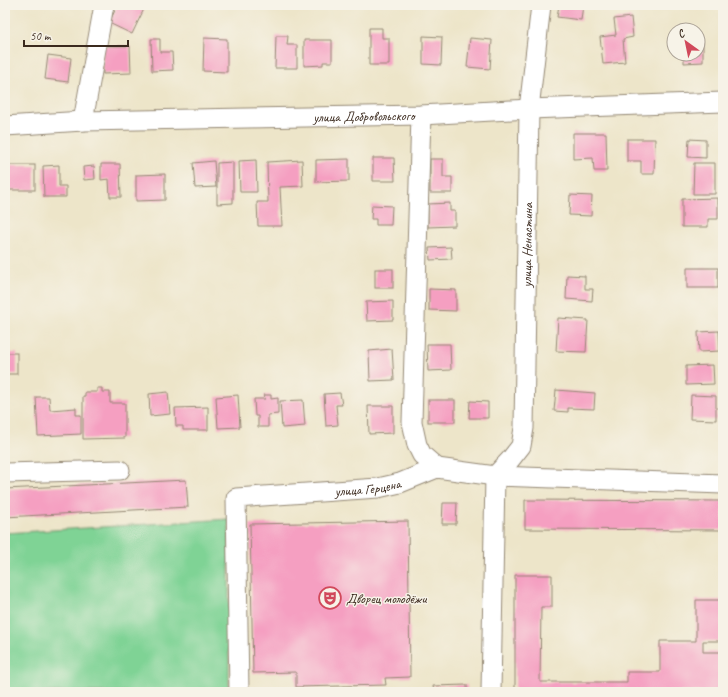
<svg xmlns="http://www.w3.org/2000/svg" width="728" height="697" font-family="Caveat,sans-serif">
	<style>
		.green { fill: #7fd395; stroke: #5d7e5a }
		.building { fill: #f59fc1 }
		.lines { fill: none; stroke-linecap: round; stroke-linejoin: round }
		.minor-casing { stroke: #948874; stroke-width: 21 }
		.minor { stroke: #fff; stroke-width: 19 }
		.labels { text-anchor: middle; stroke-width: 3; stroke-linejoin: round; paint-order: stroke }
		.street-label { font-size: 14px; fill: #3b2a1e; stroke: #f7f3e8 }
		.poi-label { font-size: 14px; fill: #3b2a1e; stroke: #f7f3e8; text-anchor: start }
	</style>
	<rect width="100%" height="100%" fill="#f7f3e8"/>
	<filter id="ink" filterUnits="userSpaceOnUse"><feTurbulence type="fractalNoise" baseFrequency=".025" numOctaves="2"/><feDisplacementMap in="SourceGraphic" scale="8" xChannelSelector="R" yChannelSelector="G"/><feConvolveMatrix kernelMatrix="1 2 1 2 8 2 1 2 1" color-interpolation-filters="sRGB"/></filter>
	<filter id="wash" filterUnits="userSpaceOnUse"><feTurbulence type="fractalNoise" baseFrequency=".012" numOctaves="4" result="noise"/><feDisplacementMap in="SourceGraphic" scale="16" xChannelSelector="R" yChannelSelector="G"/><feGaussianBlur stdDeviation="0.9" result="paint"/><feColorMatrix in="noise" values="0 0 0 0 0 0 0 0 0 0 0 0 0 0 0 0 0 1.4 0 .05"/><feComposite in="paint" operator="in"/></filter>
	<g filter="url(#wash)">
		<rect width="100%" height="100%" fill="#ede5c9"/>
		<!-- green -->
		<path class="green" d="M229 519V692H5V533Z"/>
		<g id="blocks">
			<!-- building -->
			<g class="building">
				<path d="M114 5H135L144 9 132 34 109 23 117 6Z"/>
				<path d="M559 5H583L581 20 557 17Z"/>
				<path d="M631 17 633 37 623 39 625 62 603 64 600 37 616 35 614 19Z"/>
				<path d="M369 28H382V38H389V65H369Z"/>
				<path d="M276 36H288L287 45H297V68H275Z"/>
				<path d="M423 36 442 37 441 65 423 64Z"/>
				<path d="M204 38 227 39V72L203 71Z"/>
				<path d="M470 38 492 40 490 69 467 67Z"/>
				<path d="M151 39H160V52H172L173 70 152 71Z"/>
				<path d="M304 40H332V62H323V65L304 66Z"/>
				<path d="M698 42H703V62L684 63V56H681V54H698Z"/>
				<path d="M102 46H130L131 73 103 74Z"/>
				<path d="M48 55 71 58 68 82 45 79Z"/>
				<path d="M573 133H606L607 171H594L593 158 573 159Z"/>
				<path d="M627 139H655L654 174H641V161H627Z"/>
				<path d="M689 139 706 140V158L688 157Z"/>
				<path d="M373 158H394L395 181H373Z"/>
				<path d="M349 159V181L316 182V160Z"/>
				<path d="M430 159H443V177H452V193H430Z"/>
				<path d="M256 160 257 192H240L239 161Z"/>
				<path d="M302 160 303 186 280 187 282 226H258L257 202H268L267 162Z"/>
				<path d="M214 161 216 187 195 188 193 163Z"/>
				<path d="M233 162V203L217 204V163Z"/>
				<path d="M694 163H715V194H693Z"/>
				<path d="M101 164H120L121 197H110L109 179 101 180Z"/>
				<rect x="8" y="165" width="27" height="25"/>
				<path d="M59 165V186H66V197H44L43 166Z"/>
				<path d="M94 166 95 179 84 180 83 167Z"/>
				<path d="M165 174V200L136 201V175Z"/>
				<path d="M570 195 592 196 591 216 569 215Z"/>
				<path d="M718 198V219H708V227H682V199Z"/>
				<path d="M450 203V211H455V226L428 227V204Z"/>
				<path d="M372 205 392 206 391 225H376V219H371Z"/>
				<path d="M451 247 452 259 430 260 429 248Z"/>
				<rect x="687" y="268" width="31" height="20"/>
				<rect x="375" y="269" width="18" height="19"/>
				<path d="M567 275 585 276V289H593L592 301 566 299Z"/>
				<path d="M429 289 456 290V311L429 310Z"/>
				<path d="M393 301V320L367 321 366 302Z"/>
				<path d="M558 318 588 320 586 352 556 351Z"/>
				<path d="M719 331 720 351 699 352 698 332Z"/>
				<path d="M427 344H450L451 370 428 371Z"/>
				<path d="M392 349 394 380 370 381 369 351Z"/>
				<rect x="5" y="353" width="12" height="21"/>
				<path d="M713 365 714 384 686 385V366Z"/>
				<path d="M97 388H102V392H110V403H125V438L83 439V396H85V392H97Z"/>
				<path d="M556 390 595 393 594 409 568 408V412L554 411Z"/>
				<path d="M168 392 170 414 150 416 149 394Z"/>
				<path d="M340 393 342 405H336L338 425 326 426 324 394Z"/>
				<path d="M238 395 240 427 218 428 216 397Z"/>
				<path d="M264 395H271V399L278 398V414L268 415V427H258V416H255L254 399H265Z"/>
				<path d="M691 395 716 396V420L690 419Z"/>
				<path d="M36 397H49L50 410 76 408V415H81V434L38 436Z"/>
				<path d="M303 400 305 426 282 428 280 401Z"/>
				<rect x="428" y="400" width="27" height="22"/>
				<path d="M470 401 488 402V418H469Z"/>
				<path d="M368 406H393V433L369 434Z"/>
				<path d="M208 407V430H183V426H176L175 408Z"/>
				<path d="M186 480 188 507 5 517V489Z"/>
				<path d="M525 500 723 501V530L525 529Z"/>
				<path d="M443 503H457L456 524H442Z"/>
				<path d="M408 521 410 677 385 678 386 685 296 687V672L253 673 250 524Z"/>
				<path d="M515 575H552V607H541L540 682H627V672H660V641H696V600H723V641H703V652H723V692H515Z"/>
				<path d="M467 685V692H434L433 686Z"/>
			</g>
		</g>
	</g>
	<g filter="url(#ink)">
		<use href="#blocks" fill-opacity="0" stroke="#948874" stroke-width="1"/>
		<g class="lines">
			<!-- minor casing -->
			<g class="minor-casing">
				<g id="minor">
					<path d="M421 115 412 422 417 445 422 455 437 468"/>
					<path d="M83 121 104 5"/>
					<path id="s1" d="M5 126 83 121 421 115 529 109 723 102"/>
					<path d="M5 473 120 470"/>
					<path id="s2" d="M495 476 510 460 521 446 524 428 529 109 541 5"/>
					<path id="s3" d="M239 692 236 498 378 488 400 483 437 468 495 476 723 484"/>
					<path d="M491 692 495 476"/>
				</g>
			</g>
			<!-- minor -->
			<use href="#minor" class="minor"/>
		</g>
	</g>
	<!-- icons -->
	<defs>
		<g id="theatre-ring" transform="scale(1.15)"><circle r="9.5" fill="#f7f3e8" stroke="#d1495b" stroke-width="1.5"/><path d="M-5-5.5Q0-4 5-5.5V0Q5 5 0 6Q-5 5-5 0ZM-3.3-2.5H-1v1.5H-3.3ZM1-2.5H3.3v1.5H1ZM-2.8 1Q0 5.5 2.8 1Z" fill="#d1495b"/></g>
	</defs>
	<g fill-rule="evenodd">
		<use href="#theatre-ring" x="330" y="598"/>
	</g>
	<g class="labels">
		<!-- street labels -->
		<g class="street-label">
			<text dy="5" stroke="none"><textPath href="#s1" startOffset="359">улица Добровольского</textPath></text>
			<text dy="5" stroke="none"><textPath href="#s2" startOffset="241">улица Ненастина</textPath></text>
			<text dy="5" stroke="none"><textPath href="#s3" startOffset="326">улица Герцена</textPath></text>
		</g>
		<!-- poi labels -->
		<g class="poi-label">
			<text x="346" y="603">Дворец молодёжи</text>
		</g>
	</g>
	<!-- margin -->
	<rect width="728" height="697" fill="none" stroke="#f7f3e8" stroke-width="20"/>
	<!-- north arrow -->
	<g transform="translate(686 42) rotate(327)"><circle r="19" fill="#f7f3e8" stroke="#aca397"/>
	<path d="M0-3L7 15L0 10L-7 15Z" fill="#d1495b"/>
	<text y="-6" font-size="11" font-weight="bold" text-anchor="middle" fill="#3b2a1e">С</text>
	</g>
	<!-- scale -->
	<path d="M24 40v6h104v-6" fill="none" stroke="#3b2a1e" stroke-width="2"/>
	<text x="30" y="40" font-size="12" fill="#3b2a1e" stroke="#f7f3e8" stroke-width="3" paint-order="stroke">50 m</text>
</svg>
